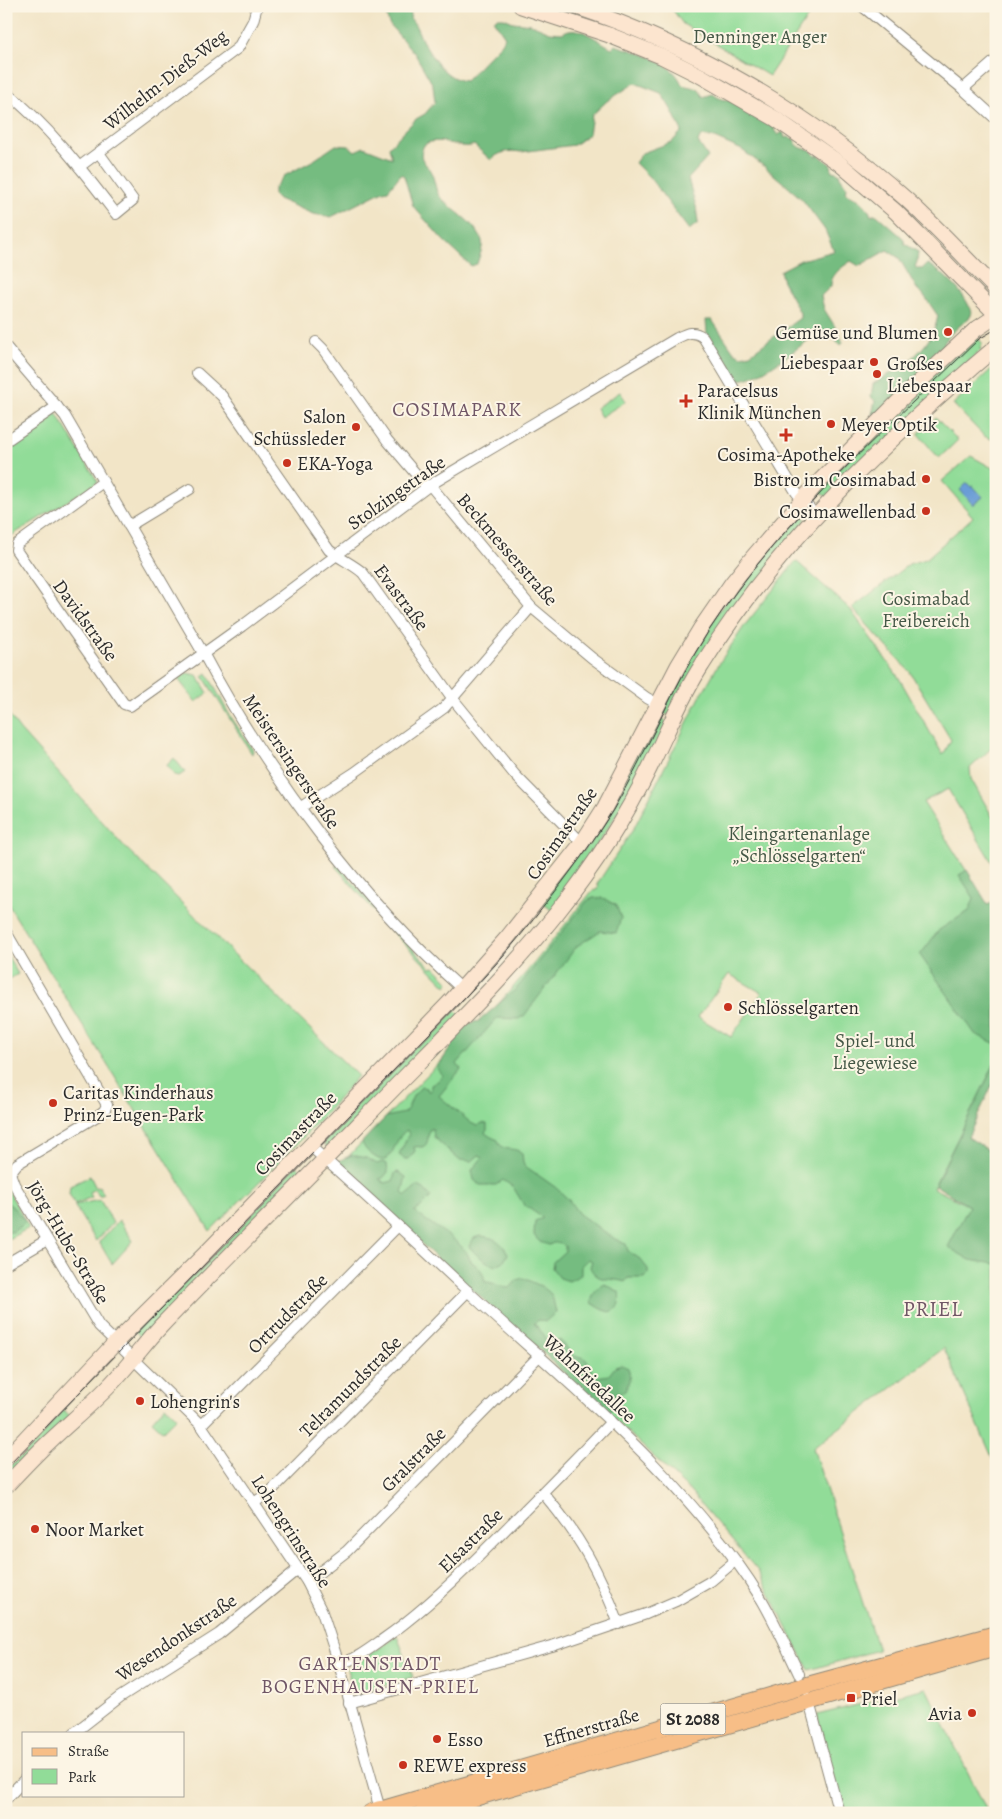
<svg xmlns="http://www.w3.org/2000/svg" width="1002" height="1819" font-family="Alegreya,serif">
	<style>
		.green { fill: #91dc98; stroke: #5e8462; fill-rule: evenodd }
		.forest { fill: #74bc80; stroke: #507456 }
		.water { fill: #6b9dd6; stroke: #4b6480 }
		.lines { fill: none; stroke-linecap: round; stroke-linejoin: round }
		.minor-casing { stroke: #8e8879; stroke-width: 12 }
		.secondary-casing { stroke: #8e8879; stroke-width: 17 }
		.primary-casing { stroke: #8e8879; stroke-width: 18 }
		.trunk-casing { stroke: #8e8879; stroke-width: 19 }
		.minor { stroke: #fff; stroke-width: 10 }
		.secondary { stroke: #fce5cf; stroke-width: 15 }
		.primary { stroke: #f7be87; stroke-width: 16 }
		.trunk { stroke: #f7be87; stroke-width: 18 }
		.tram { stroke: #2b2b2b; stroke-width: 1 }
		.poi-dot { fill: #c8321e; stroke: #fcf5e5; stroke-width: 2 }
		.labels { text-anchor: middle; stroke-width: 4; stroke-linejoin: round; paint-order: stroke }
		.shield { fill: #fcf5e5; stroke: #6a6863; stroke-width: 1 }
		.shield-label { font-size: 18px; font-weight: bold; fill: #2b2b2b }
		.park-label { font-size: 19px; fill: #445746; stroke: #fcf5e5 }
		.street-label { font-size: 19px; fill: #2b2b2b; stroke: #fcf5e5 }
		.poi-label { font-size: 19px; fill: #2b2b2b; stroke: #fcf5e5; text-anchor: start }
		.neighbourhood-label { font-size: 20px; letter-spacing: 1px; fill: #705666; stroke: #fcf5e5 }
		.quarter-label { font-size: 21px; letter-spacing: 1px; fill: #705666; stroke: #fcf5e5 }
	</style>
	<rect width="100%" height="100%" fill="#fcf5e5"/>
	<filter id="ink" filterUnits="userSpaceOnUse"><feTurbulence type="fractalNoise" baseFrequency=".02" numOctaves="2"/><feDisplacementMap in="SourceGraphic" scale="10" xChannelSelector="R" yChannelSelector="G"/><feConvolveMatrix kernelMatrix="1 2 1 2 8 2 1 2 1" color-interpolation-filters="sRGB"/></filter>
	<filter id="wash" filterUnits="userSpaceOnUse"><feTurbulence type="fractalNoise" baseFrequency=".0096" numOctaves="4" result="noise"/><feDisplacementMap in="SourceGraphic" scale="20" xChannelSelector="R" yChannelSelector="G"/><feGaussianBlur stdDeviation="1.12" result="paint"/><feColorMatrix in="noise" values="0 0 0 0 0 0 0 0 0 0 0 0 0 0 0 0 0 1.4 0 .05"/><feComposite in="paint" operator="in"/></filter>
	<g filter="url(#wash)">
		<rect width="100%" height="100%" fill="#f2e5c7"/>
		<!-- green -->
		<g class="green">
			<path d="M670 6H815L769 76 683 24Z"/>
			<path d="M975 335 983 344 980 347 981 350 828 499 818 489 910 399 912 400 920 393 918 390Z"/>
			<path d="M996 365V441L984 436 953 404Z"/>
			<path d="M620 392 626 401 601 417 596 408Z"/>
			<path d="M56 413 98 482 6 539V448Z"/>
			<path d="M936 418 958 440 939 458 918 434Z"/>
			<path d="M971 456 996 470V744L970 768 971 779 996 823V869L948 789 923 802 988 905 996 900V1061L933 1188 969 1206 996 1203V1466L944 1348 813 1448 878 1650 809 1670 758 1571 687 1488 342 1163 418 1084 501 1001 535 962 593 890 595 891 599 886 597 884 634 828 701 695 720 662 745 625 796 561 850 609 899 678 943 755 951 740 910 672 852 608 909 564 926 559 973 517 942 481ZM729 974 762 993 731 1037 698 1017Z"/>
			<path d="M797 511 806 519 670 716 657 710 699 636Z"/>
			<path d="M187 673 197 675 208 693 196 702 178 679Z"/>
			<path d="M207 673 229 714 253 750 252 754 203 676Z"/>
			<path d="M6 711 20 730 125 847 358 1076C313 1131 260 1180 210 1231L6 901Z"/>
			<path d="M655 715 667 722 638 781 554 912 540 901Z"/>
			<path d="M174 758 185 772 179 776 174 775 167 765Z"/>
			<path d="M335 866H339L394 929 431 968 434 967 449 982 446 986 392 931Z"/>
			<path d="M6 953 18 974 6 981Z"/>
			<path d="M451 1006 461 1016 330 1150 320 1140Z"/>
			<path d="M296 1165 306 1175 144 1340 134 1330Z"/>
			<path d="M90 1176 96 1188 99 1186 104 1194 99 1196 95 1189 89 1192 92 1197 75 1204 69 1194 70 1186Z"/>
			<path d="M6 1186 29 1228 6 1240Z"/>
			<path d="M100 1200 113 1223 96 1241 74 1205Z"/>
			<path d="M119 1220 133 1241 112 1264 99 1242Z"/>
			<path d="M59 1405 71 1417 6 1480V1463Z"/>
			<path d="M165 1406 177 1417 163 1431 152 1421Z"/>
			<path d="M397 1636 413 1677 361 1693 353 1689 347 1670Z"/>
			<path d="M926 1688 988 1813H841L817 1715Z"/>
		</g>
		<!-- forest -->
		<g class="forest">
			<path d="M386 6H412L410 18C418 27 418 33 423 42 433 59 446 79 465 81L502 43 505 37 494 21 496 18H504L513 22 531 24 550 32 562 33C565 32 567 30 570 30 582 27 601 43 612 48L615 45C638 53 673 60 682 85L699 89 703 97 713 94C725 104 729 97 739 102 745 105 749 110 753 116H760L776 126 774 130 778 135 783 132 785 138 788 137 794 139C797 148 803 149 811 150L816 157 818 154 831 165 832 171 839 173 840 177 847 187 846 193C857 197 868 205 871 216L875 214 878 216 903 238 905 244 918 252 917 262 915 267 919 269H922L927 264C941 270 973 300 971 316 960 326 944 337 941 351L878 417 872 415 875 401 871 397 873 384C902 366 931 352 938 316L923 294 917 289 899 258 887 250 859 266 851 261C842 267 830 275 831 286L821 296 824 309 839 333 843 343 841 345 826 331 819 333C798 346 761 380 737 380L707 334 706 320H712L734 352 741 356 750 354 800 318V313L783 281 780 271 801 260 834 251 825 230 802 199 765 167 742 150 712 137 701 136 698 142 708 157 688 179 696 206 698 223 689 230 650 178 635 163 642 153 672 142 682 131 671 109 661 93 635 83 607 101 592 115 589 134 574 145 521 152C510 150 498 152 491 160L474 145C460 151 439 134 424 145 417 160 425 161 431 172 435 180 435 191 440 197 453 211 473 221 481 238 485 246 479 256 477 264L471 266 443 240 413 206 404 176 401 174 388 190 383 191 331 217 313 214 278 199 274 195V188L284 176 314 160 336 145 349 146 355 151 364 147 392 158 389 147 416 119 425 114 435 102 433 85 415 54 389 24 385 10Z"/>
			<path d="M967 870 988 905 996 900V1044L975 1034 920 955 939 930 969 911 974 898 959 875Z"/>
			<path d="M593 898H602L616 905 621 918 616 933 600 931 577 946 524 1016 518 1019 497 1018 457 1064 461 1069 439 1096 471 1123 477 1126 482 1123 487 1124V1130L485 1133 491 1137 498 1140C501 1153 514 1146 522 1153L523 1162 525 1166 555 1187 568 1199 579 1214 615 1239 626 1244 628 1251 640 1259 648 1269V1274L645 1278H628L625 1282C610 1277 597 1283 590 1267L592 1261 588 1259 581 1266V1275L569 1281 560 1278 552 1268 553 1262 565 1251V1246C560 1241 555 1242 549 1245 542 1243 538 1242 534 1235L535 1221 543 1218 524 1205 513 1187 503 1180 496 1185H480L474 1180 472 1170 483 1157 479 1155 472 1161 459 1160 434 1137 433 1129H430C427 1134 430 1145 422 1147 419 1147 417 1146 414 1147L415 1151 409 1159H405L399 1155 409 1134 407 1130C392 1138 394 1170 375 1157 369 1153 364 1149 362 1142L386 1117 404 1113 408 1108 413 1096 421 1087 427 1088 428 1091H431V1085L438 1081 443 1075 439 1072 437 1068 455 1041 456 1032 460 1025 479 1021 517 988 587 901Z"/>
			<path d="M996 1061V1082L993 1083 968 1137 996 1155V1264L970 1260 948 1247 969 1206 935 1185Z"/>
			<path d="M352 1155 367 1158 377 1164 382 1162 387 1164 388 1172 383 1178 379 1179 385 1183 393 1181 395 1173 398 1172 406 1177 402 1193 406 1196 418 1186 424 1189 431 1197 420 1208 414 1211C428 1224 469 1244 470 1261 480 1267 483 1271 485 1282 496 1282 499 1288 510 1288L517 1280 523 1278 543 1287 552 1295 556 1312 545 1322 539 1320 534 1323 545 1336V1339L547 1341 560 1340 574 1356C576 1357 579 1356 582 1357 591 1360 589 1373 597 1377L609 1375 615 1367 622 1365 628 1368C631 1375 629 1384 625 1391L612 1395 614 1407 610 1411 602 1410 536 1346 498 1315 480 1296 469 1288 344 1172 338 1161Z"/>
			<path d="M6 1202 13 1207 26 1222 13 1232H6Z"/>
			<path d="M480 1236C493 1237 502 1241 508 1254L504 1261 495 1266C485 1261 475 1255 469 1246L474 1238Z"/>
			<path d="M605 1284 619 1292C621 1301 618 1315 606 1311 601 1310 595 1305 591 1303 593 1293 596 1289 605 1284Z"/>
		</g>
		<!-- water -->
		<path class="water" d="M967 483 971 487 973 486 983 497 973 505 960 490Z"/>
	</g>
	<g filter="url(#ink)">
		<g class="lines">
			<!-- minor casing -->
			<g class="minor-casing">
				<g id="minor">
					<path d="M862 6 963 89 996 119"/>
					<path d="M963 89 996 60"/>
					<path d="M6 92C49 126 83 171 116 214L133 200 99 153"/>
					<path d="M79 167 238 48 253 21 257 6"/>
					<path d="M316 342 323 349 387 440 427 487"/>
					<path d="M6 347 65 416 203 653C268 775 359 897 462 989"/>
					<path d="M197 373 222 396 329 550C340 559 353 564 363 573L453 699 515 775 582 843"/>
					<path d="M6 441 57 406"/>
					<path d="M103 482 17 544 16 550 124 704 130 706 242 626 430 485 677 338C687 333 693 330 703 337L796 492 816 516"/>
					<path d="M430 485 531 607 592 658 647 698 658 704"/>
					<path d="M129 526 190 489"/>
					<path d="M301 807 354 773 444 708 531 607"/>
					<path d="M6 932 107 1105 104 1111 97 1116 17 1164 10 1173 14 1184 99 1326 201 1425 307 1582 322 1612 339 1664 381 1813"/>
					<path d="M310 1146C366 1195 420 1246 474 1297 575 1390 689 1481 762 1600 776 1624 787 1649 799 1674"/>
					<path d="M6 1264 47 1240"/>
					<path d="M201 1425 398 1226"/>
					<path d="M543 1493C580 1536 599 1571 619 1624"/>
					<path d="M254 1503 272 1490 468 1291"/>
					<path d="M307 1582 347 1551 540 1355"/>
					<path d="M339 1664C355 1660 368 1650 382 1640 418 1615 449 1586 480 1555 524 1511 568 1467 611 1422"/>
					<path d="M808 1698 839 1813"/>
					<path d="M349 1703 552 1646 646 1614 676 1601 711 1581 735 1561"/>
					<path d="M74 1733 120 1697 219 1634 298 1569"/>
					<path d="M6 1799 24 1780"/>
				</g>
			</g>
			<!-- secondary casing -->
			<g class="secondary-casing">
				<g id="secondary">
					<path d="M521 6 609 35 661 56 701 76 776 119 839 163 896 212 996 314"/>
					<path d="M574 6C697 47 811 114 907 200 938 228 966 259 996 289"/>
					<path d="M6 1459 116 1342 207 1252 452 1000 507 938 582 843 605 807 678 666 701 628 732 583 753 557 813 488 903 397 975 330 996 316"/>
					<path d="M6 1486C20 1471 34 1456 49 1442 69 1423 91 1405 110 1385 128 1366 143 1346 160 1327 227 1257 296 1190 363 1120 428 1052 497 988 556 914 592 869 625 819 650 767 667 733 681 697 702 665 779 541 886 440 996 347"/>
				</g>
			</g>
			<!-- primary casing -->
			<g class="primary-casing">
				<g id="primary">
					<path d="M380 1810 804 1686 996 1634"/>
					<path d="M422 1813 996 1648"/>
				</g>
			</g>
			<!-- trunk casing -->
			<g class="trunk-casing">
				<path id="trunk" d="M371 1813 380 1810"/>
			</g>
			<!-- minor -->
			<use href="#minor" class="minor"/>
			<!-- secondary -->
			<use href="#secondary" class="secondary"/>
			<!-- primary -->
			<use href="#primary" class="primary"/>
			<!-- trunk -->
			<use href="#trunk" class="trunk"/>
			<!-- tram -->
			<path class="tram" d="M6 1468 468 994C505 956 538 915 570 872 585 852 600 831 613 810 647 752 672 688 708 632 781 520 884 431 979 339L996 329"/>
		</g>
	</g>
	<!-- markers -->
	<g class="poi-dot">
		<circle cx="948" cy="332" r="5"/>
		<circle cx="874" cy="362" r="5"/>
		<circle cx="877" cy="374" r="5"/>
		<path d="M683.5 393.5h5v5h5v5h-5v5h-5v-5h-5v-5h5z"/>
		<circle cx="831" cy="424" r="5"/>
		<circle cx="356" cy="427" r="5"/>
		<path d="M783.5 427.5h5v5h5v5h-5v5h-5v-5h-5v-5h5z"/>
		<circle cx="287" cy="463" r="5"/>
		<circle cx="926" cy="479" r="5"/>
		<circle cx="926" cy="511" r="5"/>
		<circle cx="728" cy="1007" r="5"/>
		<circle cx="53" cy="1103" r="5"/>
		<circle cx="140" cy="1401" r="5"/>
		<circle cx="35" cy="1529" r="5"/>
		<rect x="846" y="1693" width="10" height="10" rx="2.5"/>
		<circle cx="972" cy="1713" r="5"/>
		<circle cx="437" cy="1739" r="5"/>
		<circle cx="403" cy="1765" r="5"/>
	</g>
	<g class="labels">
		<!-- shield labels -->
		<rect class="shield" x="660.5" y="1703.5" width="65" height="31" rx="4"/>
		<g class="shield-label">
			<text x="693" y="1725">St 2088</text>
		</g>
		<!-- park labels -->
		<g class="park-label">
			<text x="760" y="43">Denninger Anger</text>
			<text x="926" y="605">Cosimabad<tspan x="926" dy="22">Freibereich</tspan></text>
			<text x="799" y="840">Kleingartenanlage<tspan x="799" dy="22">„Schlösselgarten“</tspan></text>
			<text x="875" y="1047">Spiel- und<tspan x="875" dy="22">Liegewiese</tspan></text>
		</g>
		<!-- street labels -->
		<g class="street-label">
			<text transform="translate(165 79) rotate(-38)" y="7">Wilhelm-Dieß-Weg</text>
			<text transform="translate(396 492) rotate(-35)" y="7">Stolzingstraße</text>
			<text transform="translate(508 549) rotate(49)" y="7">Beckmesserstraße</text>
			<text transform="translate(402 597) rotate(53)" y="7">Evastraße</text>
			<text transform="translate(86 620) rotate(54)" y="7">Davidstraße</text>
			<text transform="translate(292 761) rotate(56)" y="7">Meistersingerstraße</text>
			<text transform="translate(561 833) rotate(-55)" y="7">Cosimastraße</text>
			<text transform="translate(295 1133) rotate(-46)" y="7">Cosimastraße</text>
			<text transform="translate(69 1242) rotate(59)" y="7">Jörg-Hube-Straße</text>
			<text transform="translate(287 1313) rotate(-45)" y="7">Ortrudstraße</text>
			<text transform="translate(590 1378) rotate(43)" y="7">Wahnfriedallee</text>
			<text transform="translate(350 1386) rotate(-45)" y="7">Telramundstraße</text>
			<text transform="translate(413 1459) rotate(-45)" y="7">Gralstraße</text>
			<text transform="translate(292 1531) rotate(57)" y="7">Lohengrinstraße</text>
			<text transform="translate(470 1540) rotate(-45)" y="7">Elsastraße</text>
			<text transform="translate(176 1637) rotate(-34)" y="7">Wesendonkstraße</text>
			<text transform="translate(591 1727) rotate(-16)" y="7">Effnerstraße</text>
		</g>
		<!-- poi labels -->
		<g class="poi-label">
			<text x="938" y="339" text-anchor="end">Gemüse und Blumen</text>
			<text x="864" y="369" text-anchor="end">Liebespaar</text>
			<text x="887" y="370">Großes<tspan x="887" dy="22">Liebespaar</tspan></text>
			<text x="697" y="397">Paracelsus<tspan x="697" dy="22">Klinik München</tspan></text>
			<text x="346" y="423" text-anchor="end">Salon<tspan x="346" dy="22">Schüssleder</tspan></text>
			<text x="841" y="431">Meyer Optik</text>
			<text x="786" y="461" text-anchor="middle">Cosima-Apotheke</text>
			<text x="297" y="470">EKA-Yoga</text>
			<text x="916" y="486" text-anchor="end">Bistro im Cosimabad</text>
			<text x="916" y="518" text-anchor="end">Cosimawellenbad</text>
			<text x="738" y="1014">Schlösselgarten</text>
			<text x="63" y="1099">Caritas Kinderhaus<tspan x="63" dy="22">Prinz-Eugen-Park</tspan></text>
			<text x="150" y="1408">Lohengrin's</text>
			<text x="45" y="1536">Noor Market</text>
			<text x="861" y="1705">Priel</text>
			<text x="962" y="1720" text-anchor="end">Avia</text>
			<text x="447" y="1746">Esso</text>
			<text x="413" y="1772">REWE express</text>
		</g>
		<!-- neighbourhood labels -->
		<g class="neighbourhood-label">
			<text x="457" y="416">COSIMAPARK</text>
			<text x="370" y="1670">GARTENSTADT<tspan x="370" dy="23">BOGENHAUSEN-PRIEL</tspan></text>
		</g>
		<!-- quarter labels -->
		<g class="quarter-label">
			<text x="933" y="1316">PRIEL</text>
		</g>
	</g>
	<!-- margin -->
	<rect width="1002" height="1819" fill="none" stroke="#fcf5e5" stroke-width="25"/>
	<!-- legend -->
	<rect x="22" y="1732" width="162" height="65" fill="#fcf5e5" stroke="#a8a49b"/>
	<rect x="32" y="1748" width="25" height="8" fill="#f7be87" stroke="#a8a49b"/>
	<text x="68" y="1756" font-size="15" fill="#2b2b2b">Straße</text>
	<rect x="32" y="1769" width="25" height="15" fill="#91dc98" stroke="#a8a49b"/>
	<text x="68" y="1782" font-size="15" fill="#2b2b2b">Park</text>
</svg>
